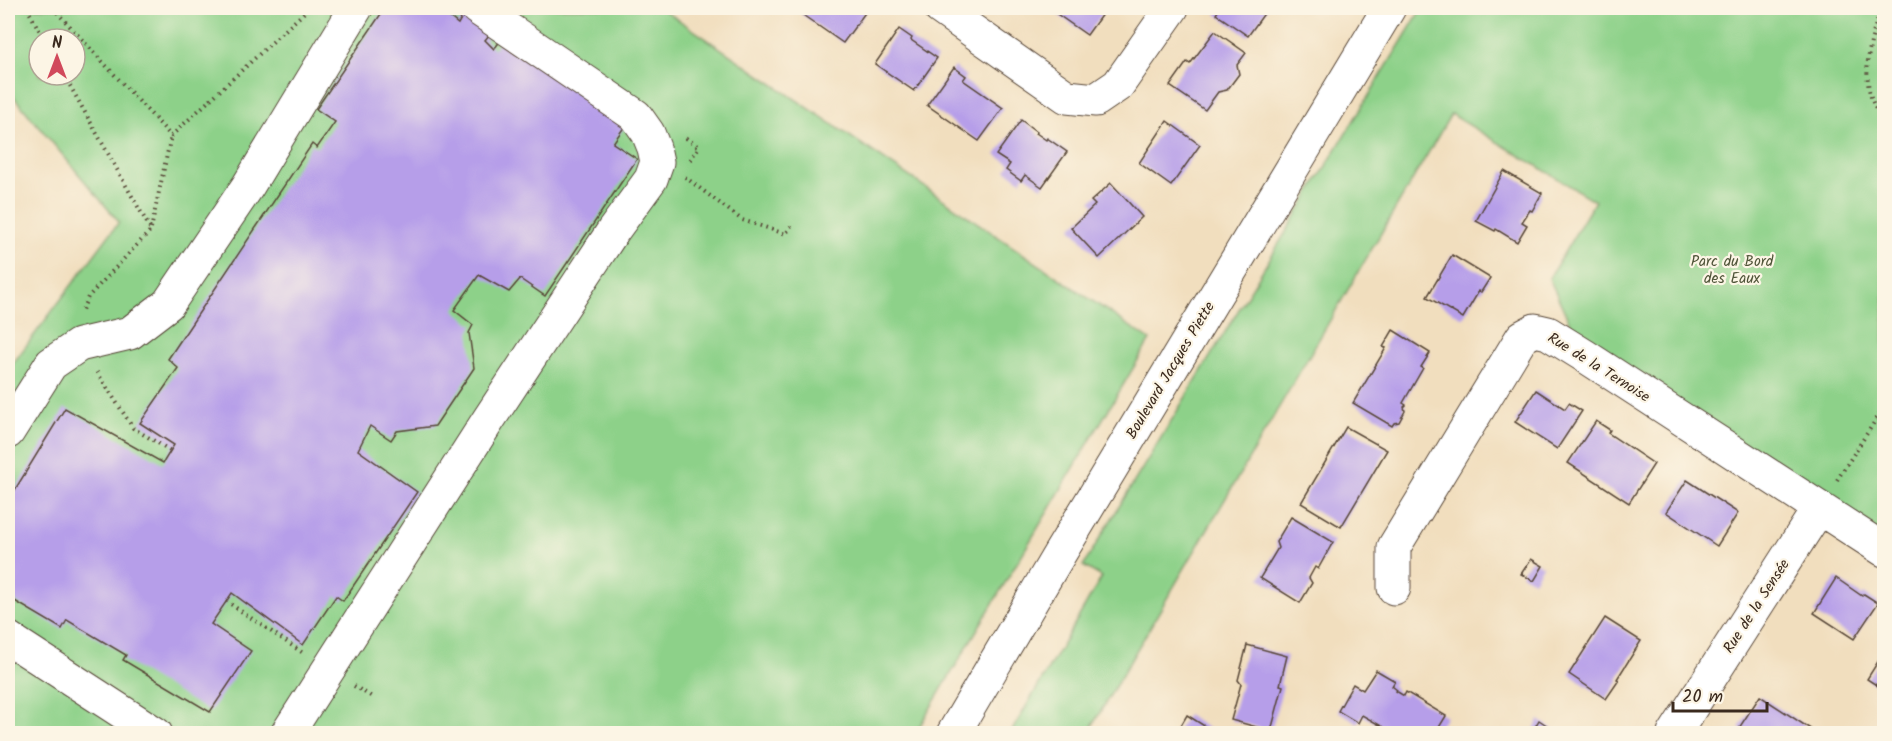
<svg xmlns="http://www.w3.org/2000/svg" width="1892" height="741" font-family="Kalam,sans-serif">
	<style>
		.green { fill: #8dd189; stroke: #647e54; stroke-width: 1.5; fill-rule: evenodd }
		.building { fill: #b69ee9 }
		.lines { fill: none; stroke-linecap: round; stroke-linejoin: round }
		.minor-casing { stroke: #564536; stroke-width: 35 }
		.major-casing { stroke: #564536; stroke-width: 35 }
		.path { stroke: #564536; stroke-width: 4; stroke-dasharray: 1.5 4.5; stroke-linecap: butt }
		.minor { stroke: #fff; stroke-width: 33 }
		.major { stroke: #fff; stroke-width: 33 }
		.labels { text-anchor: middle; stroke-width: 4.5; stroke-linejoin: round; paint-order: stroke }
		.park-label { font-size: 15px; fill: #505439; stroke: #fcf5e5 }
		.street-label { font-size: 15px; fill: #3b2a1e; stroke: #fcf5e5 }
	</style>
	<rect width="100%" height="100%" fill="#fcf5e5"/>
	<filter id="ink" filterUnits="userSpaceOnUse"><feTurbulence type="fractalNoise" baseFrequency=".0167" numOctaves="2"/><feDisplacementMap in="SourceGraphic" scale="12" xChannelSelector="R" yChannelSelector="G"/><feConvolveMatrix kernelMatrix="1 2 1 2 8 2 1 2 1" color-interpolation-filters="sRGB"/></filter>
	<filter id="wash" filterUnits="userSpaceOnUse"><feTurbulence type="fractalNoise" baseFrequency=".008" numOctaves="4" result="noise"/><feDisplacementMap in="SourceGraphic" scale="24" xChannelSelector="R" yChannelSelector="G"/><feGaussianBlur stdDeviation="1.35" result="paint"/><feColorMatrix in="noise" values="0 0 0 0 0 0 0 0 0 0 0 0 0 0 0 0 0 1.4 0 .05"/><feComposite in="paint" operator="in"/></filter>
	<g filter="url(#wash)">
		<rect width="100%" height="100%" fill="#f1debe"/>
		<!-- green -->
		<g class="green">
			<path d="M8 8H661L1150 340 915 734 8 733V370L119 222 8 90ZM39 39H75V75H39Z"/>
			<path d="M1422 8H1884V550L1585 356 1549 278 1595 201 1451 114 1088 733 1010 734 1102 577 1083 566Z"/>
		</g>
		<g id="blocks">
			<!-- building -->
			<g class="building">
				<path d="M385 8H451L447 15 458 24 463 15 490 34 485 40 494 49 501 40 625 126 613 143 637 159 545 296 520 279 509 292 479 275 454 310 473 325 469 333 474 368 435 426 397 431 391 440 370 426 358 450 417 492 343 601 336 596 303 645 232 593 211 624 251 651 210 712 123 660 126 655 67 620 62 629 8 597V501L65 408 163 463 174 445 140 423 178 368 168 359 312 144 317 148 335 122 316 109Z"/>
				<path d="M800 8H863L867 10 843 43 797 11Z"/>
				<path d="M1056 8H1111L1108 12 1105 10 1087 35 1054 12Z"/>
				<path d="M1220 8H1268L1248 36 1216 14Z"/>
				<path d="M899 29 912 38 911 40 937 58 914 91 875 64Z"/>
				<path d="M1215 31 1246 53 1237 65 1239 74 1227 90 1218 92 1205 110 1170 86 1187 62 1190 64Z"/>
				<path d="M954 67 966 76 963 80 1003 108 979 141 927 105Z"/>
				<path d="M1021 120 1037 132 1036 133 1046 140 1047 138 1067 152 1042 187 1025 175 1021 181 1006 170 1010 164 996 155Z"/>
				<path d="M1167 121 1200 145 1171 186 1139 163Z"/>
				<path d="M1504 171 1542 193 1532 211 1530 210 1522 222 1527 225 1517 242 1496 229 1495 231 1476 221Z"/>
				<path d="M1111 183 1142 217 1099 258 1071 228 1095 205 1091 201Z"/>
				<path d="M1452 255 1490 278 1481 292 1479 291 1463 318 1427 297Z"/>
				<path d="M1393 330 1430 353 1421 367 1423 368 1403 403 1406 405 1404 407 1405 411 1399 422 1394 423 1392 426 1353 403 1386 348 1383 347Z"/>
				<path d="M1536 390 1565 409 1569 403 1582 411 1557 449 1515 422Z"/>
				<path d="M1596 421 1610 430 1608 433 1654 464 1629 503 1568 463Z"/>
				<path d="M1346 427 1387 450 1341 527 1301 503Z"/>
				<path d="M1687 480 1738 513 1717 546 1666 512Z"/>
				<path d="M1291 517 1333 542 1318 569 1315 567 1309 578 1312 583 1300 603 1260 578 1278 548 1276 542Z"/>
				<path d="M1531 559 1543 566 1534 581 1521 574Z"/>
				<path d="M1836 578 1862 596 1864 594 1878 603 1854 639 1814 613Z"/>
				<path d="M1605 618 1641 641 1617 679 1619 680 1606 699 1569 674Z"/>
				<path d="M1247 645 1287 656 1280 685 1283 686 1271 731 1231 720 1241 684 1238 680Z"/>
				<path d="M1884 652V690L1867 679Z"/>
				<path d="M1376 670 1395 681 1392 686 1397 690 1396 691 1404 696 1406 692 1446 716 1435 734H1386L1385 728 1362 715 1358 723 1338 711 1353 684 1363 690Z"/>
				<path d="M1760 696 1812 730 1809 734H1748L1739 728Z"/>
				<path d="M1187 715 1217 734H1176Z"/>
				<path d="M1539 720 1560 734H1531Z"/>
			</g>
		</g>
	</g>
	<g filter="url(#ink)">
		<use href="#blocks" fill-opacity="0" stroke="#564536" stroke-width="1.5"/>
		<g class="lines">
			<!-- minor casing -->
			<g class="minor-casing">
				<g id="minor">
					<path d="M940 8 1067 97 1096 100 1118 85 1172 8"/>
					<path d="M8 432 51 364 79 345 130 333 168 304 248 186 356 8"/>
					<path d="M1394 588V547L1522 337 1535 330 1548 333 1585 356 1884 550"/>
					<path d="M8 638 156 734"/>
					<path d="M287 734 489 419 613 231 651 179 657 162 654 148 648 133 636 116 477 8"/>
					<path d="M1674 734 1819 508"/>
				</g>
			</g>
			<!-- major casing -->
			<g class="major-casing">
				<path id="major" d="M953 734 1060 553 1389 8"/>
			</g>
			<!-- path -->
			<g class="path">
				<path d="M27 8 44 39"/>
				<path d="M53 8 171 136 309 8"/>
				<path d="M1881 8C1868 47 1857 86 1884 122"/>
				<path d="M64 75 151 230 88 297 82 310"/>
				<path d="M686 138 699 147 690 160"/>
				<path d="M685 177 742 220 786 234 791 226"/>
				<path d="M151 229 171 136"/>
				<path d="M97 372 133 428 171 451"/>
				<path d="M1837 480 1884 407"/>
				<path d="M226 601 303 653"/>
				<path d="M354 686 372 697"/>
			</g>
			<!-- minor -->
			<use href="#minor" class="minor"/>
			<!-- major -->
			<use href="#major" class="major"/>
		</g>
	</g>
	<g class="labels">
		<!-- park labels -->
		<g class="park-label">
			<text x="1732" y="266">Parc du Bord<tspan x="1732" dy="17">des Eaux</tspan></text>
		</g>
		<!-- street labels -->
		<g class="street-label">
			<text transform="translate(1599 367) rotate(32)" y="5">Rue de la Ternoise</text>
			<text transform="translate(1170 370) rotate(-59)" y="5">Boulevard Jacques Piette</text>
			<text transform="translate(1756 606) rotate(-57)" y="5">Rue de la Sensée</text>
		</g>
	</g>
	<!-- margin -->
	<rect width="1892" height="741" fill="none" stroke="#fcf5e5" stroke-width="30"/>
	<!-- north arrow -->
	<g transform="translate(57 57)"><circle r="28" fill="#fcf5e5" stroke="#afa495" stroke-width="1.5"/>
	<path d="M0-4.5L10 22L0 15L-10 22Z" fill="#d1495b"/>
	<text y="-9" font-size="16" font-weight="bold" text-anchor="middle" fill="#3b2a1e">N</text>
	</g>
	<!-- scale -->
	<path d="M1673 702v9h94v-9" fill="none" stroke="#3b2a1e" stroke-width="3"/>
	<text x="1682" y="702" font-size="18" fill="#3b2a1e" stroke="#fcf5e5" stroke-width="4.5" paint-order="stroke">20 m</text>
</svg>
